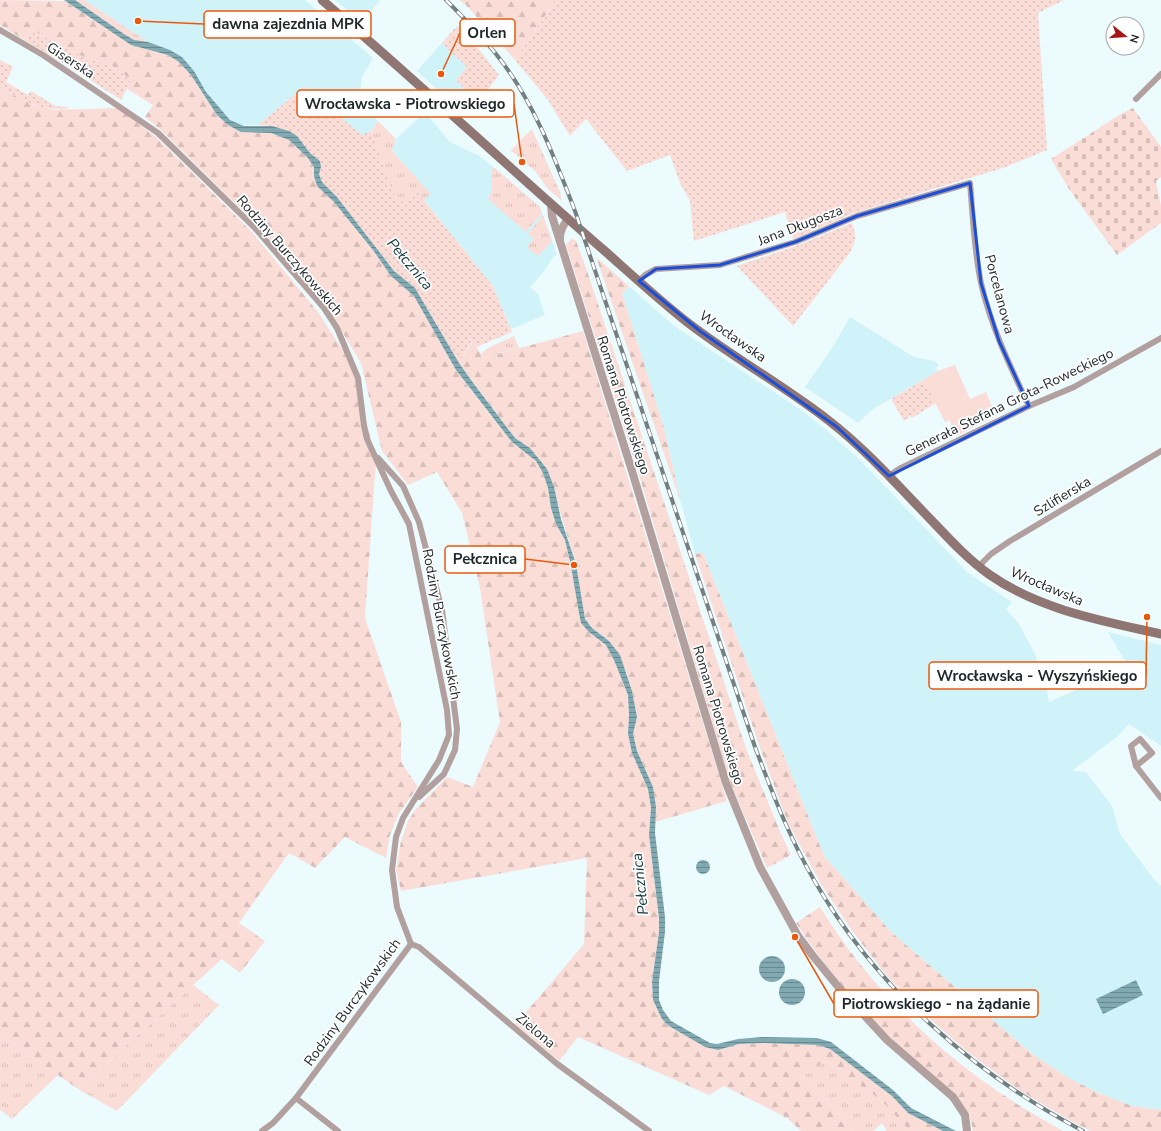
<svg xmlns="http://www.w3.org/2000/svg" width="1161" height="1131" font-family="'Nunito Sans',sans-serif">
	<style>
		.built { fill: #d0f3fa }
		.grass { fill: url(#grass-tufts) }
		.forest { fill: url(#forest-firs) }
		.cemetery { fill: url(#cemetery-stones) }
		.park { fill: #fbddd8 }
		.garden { fill: url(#garden-dots) }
		.water { fill: url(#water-rules) }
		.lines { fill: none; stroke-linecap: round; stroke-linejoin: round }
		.minor { stroke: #b2a09e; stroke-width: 6 }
		.tertiary { stroke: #b2a09e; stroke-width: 8 }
		.secondary { stroke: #8f7673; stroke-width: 9 }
		.rail-casing { stroke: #737f81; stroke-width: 4 }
		.rail { stroke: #fff; stroke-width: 2.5; stroke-dasharray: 8; stroke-linecap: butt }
		.marked { fill: none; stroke: #1d4ed8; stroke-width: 3; stroke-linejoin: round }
		.labels { text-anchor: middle; stroke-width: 3.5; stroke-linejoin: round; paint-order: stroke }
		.street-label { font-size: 14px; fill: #1d2628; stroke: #fff }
		.water-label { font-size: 15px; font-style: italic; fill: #0e373e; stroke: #fff }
		.leader { fill: none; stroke: #e8590c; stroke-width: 1.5 }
		.callout-dot { fill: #e8590c; stroke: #fff; stroke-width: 1.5 }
		.callout { fill: #fff; stroke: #e8590c; stroke-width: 1.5 }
		.callout-label { font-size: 15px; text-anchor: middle; font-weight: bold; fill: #1d2628 }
	</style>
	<defs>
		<pattern id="grass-tufts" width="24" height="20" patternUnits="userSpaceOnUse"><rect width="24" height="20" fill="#fbddd8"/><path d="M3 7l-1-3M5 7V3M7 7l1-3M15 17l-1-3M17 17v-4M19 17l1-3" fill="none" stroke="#d7beb9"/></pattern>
		<pattern id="forest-firs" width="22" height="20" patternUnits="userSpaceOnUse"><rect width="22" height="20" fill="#fbddd8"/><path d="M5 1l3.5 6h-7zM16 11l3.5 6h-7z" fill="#d7beb9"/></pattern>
		<pattern id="cemetery-stones" width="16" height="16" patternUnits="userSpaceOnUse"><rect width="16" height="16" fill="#fbddd8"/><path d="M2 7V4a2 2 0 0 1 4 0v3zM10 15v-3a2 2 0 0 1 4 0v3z" fill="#d7beb9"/></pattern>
		<pattern id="garden-dots" width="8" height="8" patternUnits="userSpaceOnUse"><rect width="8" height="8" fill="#fbddd8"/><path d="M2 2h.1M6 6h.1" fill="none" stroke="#d7beb9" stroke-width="1.8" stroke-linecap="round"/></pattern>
		<pattern id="water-rules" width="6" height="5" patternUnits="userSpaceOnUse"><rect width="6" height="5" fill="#80a9b1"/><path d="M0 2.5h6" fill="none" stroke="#688990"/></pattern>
	</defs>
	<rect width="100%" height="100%" fill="#ecfbfe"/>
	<!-- built -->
	<g class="built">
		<path d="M84 0H305L373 58 362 77 359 100 378 121 371 131 363 136 304 87 258 125H241L230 120 221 110 206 92 194 71 182 57 170 50 148 42Z"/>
		<path d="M335 0H380L362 22Z"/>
		<path d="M442 43 467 67 456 80 478 102 466 116 417 71Z"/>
		<path d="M425 112 450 142 480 156 540 207 557 255 554 256 542 274 530 287 538 294 545 315 511 329 493 286 424 200 430 194 392 151 396 139Z"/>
		<path d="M629 286 673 325 804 412 826 430 861 461 968 573 1012 602 1006 609 1019 624 1034 652 1047 690 1049 702 1084 686 1125 661 1108 632 1161 645V746L1129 724 1118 736 1073 770 1074 771 1086 772 1112 806 1120 834 1153 878 1161 886V1110L1132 1106 1096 1092 1067 1078 1031 1053 891 932 824 856 703 553 695 554 681 503 664 428 622 293Z"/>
		<path d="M850 317 914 357 935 361 939 365 935 369 938 371 873 409 858 423 805 387 832 348Z"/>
	</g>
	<!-- grass -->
	<g class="grass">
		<path d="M75 0H84L148 42 134 40 124 34Z"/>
		<path d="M378 121 396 139 392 151 431 194 424 200 418 193 397 205 371 131Z"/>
		<path d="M532 129 560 192 562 201 548 189 535 171 524 162 526 160 521 155 519 157 513 152 510 151Z"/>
		<path d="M493 168H495L540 207 542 213 526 232 488 199 492 192 491 171Z"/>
		<path d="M543 215 552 241 538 256 527 247 534 239 528 234Z"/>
		<path d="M514 336 519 348 483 358 481 354 488 348Z"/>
		<path d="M193 985 219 1005 117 1111 78 1089Z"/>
		<path d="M0 1035 58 1075 12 1119 0 1110Z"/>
		<path d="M827 1061 881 1100 908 1129 913 1131H887L882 1123 873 1131H853L803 1074Z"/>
	</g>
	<!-- forest -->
	<g class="forest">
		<path d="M0 0 65 1 131 45 168 55 179 62 191 75 217 115 228 125 242 132 271 133 289 140 308 158 314 167V176L317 186 334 202 373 250 391 276 414 296 456 370 470 389 512 442 536 461 543 473 548 488 551 508 556 524 565 540 571 566 579 613 589 632 606 645 614 660 628 695 629 715 628 734 632 753 648 789 651 808 649 835 659 918V932L652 982 653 1000 662 1019 669 1026 705 1047 718 1050 739 1044 763 1043 818 1045 830 1049 892 1096 908 1113 943 1131H913L908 1129 881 1100 827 1061 803 1074 853 1131H801L787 1118 724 1086 709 1095 578 1037 559 1061 515 1024 541 995 584 944 587 858 401 891 396 870 401 841 408 821 416 809 447 777 473 787 500 722 480 588 462 513 437 472 408 485 382 451 361 363 326 305 257 225 162 131 145 117 153 105 127 89 131 80 112 66 84 57 31 30 24 40 0 25Z"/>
		<path d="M459 0H556L515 60 466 5Z"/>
		<path d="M0 88 34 105 55 110 118 108 156 137 251 231 318 312 353 366 376 460 365 618 401 722V762L418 787 399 813 390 835 386 858 345 837 315 868 289 853 239 923 265 941 240 973 222 959 78 1089 0 1035Z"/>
		<path d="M572 238 576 241 586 268 747 751 779 829 791 855 767 868 730 782 637 468 566 245Z"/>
		<path d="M596 257 629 286 622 293 664 428 681 503Z"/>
		<path d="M583 331 727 801 655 822 656 807 653 787 637 751 633 734 637 717 632 691 626 671 609 641 592 628 585 619 576 564 547 469 530 448 515 438 459 363 473 341 483 358Z"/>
		<path d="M703 553 824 856 891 932 1031 1053 1067 1077 1096 1092 1132 1106 1161 1110V1131H1091L1069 1120 1019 1090 965 1050 921 1011 887 976 850 928 821 884 788 823 759 745 695 554Z"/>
		<path d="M820 907C868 985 934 1050 1011 1100 1027 1111 1046 1121 1063 1131H973L969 1113 955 1094 890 1037 843 987 818 955 796 923Z"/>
	</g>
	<!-- cemetery -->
	<path class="cemetery" d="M1133 108 1161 147V177L1156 181 1161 206V223L1117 255 1069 189 1051 159 1119 115Z"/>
	<!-- park -->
	<path class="park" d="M955 365 970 399 986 392 996 416 956 436 949 420 945 422 923 380 938 371Z"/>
	<!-- garden -->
	<g class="garden">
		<path d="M556 0H1064L1038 13 1047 150 1006 167 854 213 793 239 785 212 694 241 690 201 680 183 670 155 627 171 586 119 570 136 548 100 515 60Z"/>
		<path d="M457 26 474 43 499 75 478 102 456 80 467 67 442 43Z"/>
		<path d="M31 30 84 57 112 66 131 80 121 100 73 69 24 40Z"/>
		<path d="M0 60 13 67 6 82 28 95 31 91 57 107 58 106 68 107 67 109C40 111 23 100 0 88Z"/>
		<path d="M304 87 362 135 371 131 397 204 418 193 493 286 512 332 477 347 472 341 459 363 415 288 394 271 337 197 322 182 319 174 321 167 320 161 310 153 297 136 272 126 258 125Z"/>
		<path d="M852 223C857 237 856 241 849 254L793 326 737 266 796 246Z"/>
		<path d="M923 380 936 403 912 418 910 416 904 421 891 399Z"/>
	</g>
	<!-- water -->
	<g class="water">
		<path d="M64 0H75L124 34 134 40 148 42 170 50 182 57 194 71 206 92 230 120 244 126H272L289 131 297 136 310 153 320 161 321 167 319 174 322 182 337 197 394 271 415 288 459 363 474 384 515 438 530 448 547 469 554 487 561 519 576 564 585 619 592 628 609 641 620 655 632 691 637 717 633 734 637 751 653 787 656 807 655 833 665 917V932L659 981V1000L663 1010 671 1021 710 1043 717 1044 738 1039 762 1037 817 1038 831 1042 893 1090 911 1108 956 1131H943L908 1113 892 1096 830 1049 818 1045 763 1043 739 1044 718 1050 705 1047 669 1026 662 1019 653 1000 652 982 659 932V918L649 835 651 808 648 789 632 753 628 734 629 715 628 695 614 660 606 645 589 632 581 623 579 613 571 566 565 540 556 524 551 508 548 488 543 473 536 461 512 442 456 370 414 296 391 276 373 250 334 202 317 186 314 176V167L308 158 289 140 271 133 241 132 228 125 217 115 191 75 179 62 168 55 131 45Z"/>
		<circle cx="703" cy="867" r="7"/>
		<circle cx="772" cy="969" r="13"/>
		<circle cx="792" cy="992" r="13"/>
		<path d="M1136 980 1143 995 1103 1014 1096 999Z"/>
	</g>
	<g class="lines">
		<!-- minor -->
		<g class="minor">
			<path d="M0 30 43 55 158 133 254 227 324 308 337 328 358 378 364 426 367 439 391 491 409 524 447 710 449 735 439 760 403 818 396 837 392 870 397 907 411 944"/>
			<path d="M1136 99 1161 74"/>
			<path d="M639 281 645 275 656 269 720 265 795 242 857 216 970 183C973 216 974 250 981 283 991 327 1010 366 1029 406"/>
			<path d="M378 458 403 486 419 522 442 610 457 729 455 750 444 774 419 797"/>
			<path d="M889 476 899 469 1029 406 1074 387 1161 338"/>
			<path d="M979 566 991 554 1010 541 1161 451"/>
			<path d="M1136 766 1152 753 1140 739 1131 746 1136 766 1161 798"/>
			<path d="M411 944 419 947 556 1063 649 1131"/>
			<path d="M296 1098 338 1131"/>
			<path d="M262 1131 273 1123 296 1098 411 944"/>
		</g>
		<!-- tertiary -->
		<g class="tertiary">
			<path d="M551 204 552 216 632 471 726 783 760 867 798 936 813 956 840 989 887 1040 953 1097 965 1115 967 1131"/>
			<path d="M560 238C560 230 563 225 568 219"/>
		</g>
		<!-- secondary -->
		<path class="secondary" d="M322 0C418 82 510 169 606 252 633 276 659 300 687 322 732 357 783 385 828 420 867 450 901 489 935 524 952 542 970 561 990 575 1040 610 1103 621 1161 634"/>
		<!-- rail casing -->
		<g class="rail-casing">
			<path id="rail" d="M446 0C463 17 480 34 496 54 533 100 554 156 575 211L755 747C772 792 789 837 814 880 876 988 973 1073 1083 1131"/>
		</g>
		<!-- rail -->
		<use href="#rail" class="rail"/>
	</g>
	<!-- marked area -->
	<path class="marked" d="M970 183 981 283 999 341 1029 406 889 476 837 427 700 331 639 281 656 269 720 265 795 242 857 216Z"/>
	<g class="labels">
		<!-- street labels -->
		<g class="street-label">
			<text transform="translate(71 60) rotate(33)" y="5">Giserska</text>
			<text transform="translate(800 225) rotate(-21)" y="5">Jana Długosza</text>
			<text transform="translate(290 255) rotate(49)" y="5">Rodziny Burczykowskich</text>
			<text transform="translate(1000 294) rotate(75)" y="5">Porcelanowa</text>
			<text transform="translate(733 336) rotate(35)" y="5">Wrocławska</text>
			<text transform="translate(1009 402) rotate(-26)" y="5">Generała Stefana Grota-Roweckiego</text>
			<text transform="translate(624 405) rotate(72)" y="5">Romana Piotrowskiego</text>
			<text transform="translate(1062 496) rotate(-31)" y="5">Szlifierska</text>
			<text transform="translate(1047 586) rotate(23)" y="5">Wrocławska</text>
			<text transform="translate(442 624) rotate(79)" y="5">Rodziny Burczykowskich</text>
			<text transform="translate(719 715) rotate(73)" y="5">Romana Piotrowskiego</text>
			<text transform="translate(352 1002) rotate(-54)" y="5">Rodziny Burczykowskich</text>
			<text transform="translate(536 1030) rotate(40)" y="5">Zielona</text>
		</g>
		<!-- water labels -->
		<g class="water-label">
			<text transform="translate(410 264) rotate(50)" y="5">Pełcznica</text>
			<text transform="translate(640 884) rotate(-96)" y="5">Pełcznica</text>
		</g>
	</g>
	<!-- callouts -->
	<path class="leader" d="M138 21L204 24M441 74L460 33M522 162L514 104M574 565L525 559M1147 617L1146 675M795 937L834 1004"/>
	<g class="callout-dot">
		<circle cx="138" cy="21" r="4"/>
		<circle cx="441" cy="74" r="4"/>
		<circle cx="522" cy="162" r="4"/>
		<circle cx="574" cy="565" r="4"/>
		<circle cx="1147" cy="617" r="4"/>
		<circle cx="795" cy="937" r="4"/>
	</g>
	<g class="callout">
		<rect x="204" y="11" width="167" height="27" rx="4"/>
		<rect x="460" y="19" width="55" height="27" rx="4"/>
		<rect x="297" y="90" width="217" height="27" rx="4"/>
		<rect x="445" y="546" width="80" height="27" rx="4"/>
		<rect x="929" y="662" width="217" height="27" rx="4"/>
		<rect x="834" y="990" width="204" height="27" rx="4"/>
	</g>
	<g class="callout-label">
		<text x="288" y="29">dawna zajezdnia MPK</text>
		<text x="487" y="38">Orlen</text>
		<text x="405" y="109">Wrocławska - Piotrowskiego</text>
		<text x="485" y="564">Pełcznica</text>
		<text x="1037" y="681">Wrocławska - Wyszyńskiego</text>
		<text x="936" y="1009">Piotrowskiego - na żądanie</text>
	</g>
	<!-- north arrow -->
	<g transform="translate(1125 36) rotate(107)"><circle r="19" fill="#ffffff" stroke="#a5a8a9"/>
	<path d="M0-3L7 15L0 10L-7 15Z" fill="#a81417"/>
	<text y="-6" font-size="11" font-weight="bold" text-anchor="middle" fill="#1d2628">N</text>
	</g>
</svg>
